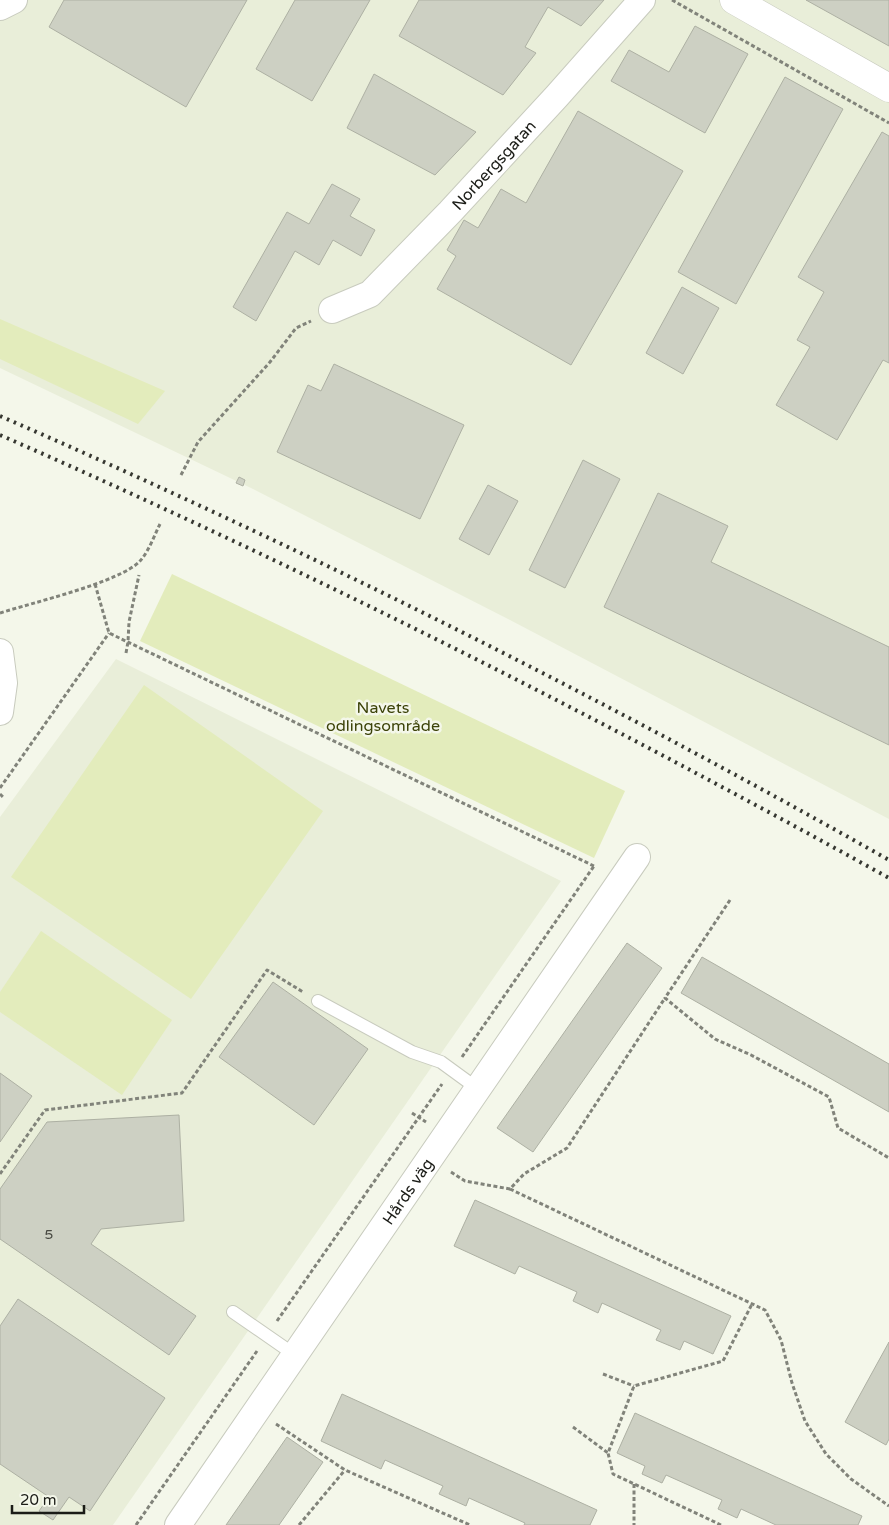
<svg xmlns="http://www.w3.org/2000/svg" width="889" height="1525" font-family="'Varela Round',sans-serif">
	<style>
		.built { fill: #e9eed9 }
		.green { fill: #e3ecbc }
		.building { fill: #cdd0c3; stroke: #adb0a3 }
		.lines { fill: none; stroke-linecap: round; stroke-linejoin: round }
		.lane-casing { stroke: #c8cbbe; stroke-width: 14 }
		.street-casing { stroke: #c8cbbe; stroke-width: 28 }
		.secondary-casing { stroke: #c8cbbe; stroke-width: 29 }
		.path { stroke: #81837a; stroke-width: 3; stroke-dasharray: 4 2.5; stroke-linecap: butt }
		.lane { stroke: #fff; stroke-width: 12 }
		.street { stroke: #fff; stroke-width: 26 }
		.secondary { stroke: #fff; stroke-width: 28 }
		.rail { stroke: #363731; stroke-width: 4; stroke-dasharray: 2.5 5; stroke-linecap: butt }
		.labels { text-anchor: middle; stroke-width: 5; stroke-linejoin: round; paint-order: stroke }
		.number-label { font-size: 14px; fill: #484942 }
		.street-label { font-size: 16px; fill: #1b1c17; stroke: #f4f7ea }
		.park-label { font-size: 16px; fill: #3c4309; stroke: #f4f7ea }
	</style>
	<rect width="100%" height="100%" fill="#f4f7ea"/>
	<!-- built -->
	<g class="built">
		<path d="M0 0H889V819L510 620 251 488 0 368Z"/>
		<path d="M116 659 561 881 113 1525H0V817Z"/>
	</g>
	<!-- green -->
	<g class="green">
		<path d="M0 319 165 391 138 424 0 359Z"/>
		<path d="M172 574 625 791 594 858 140 641Z"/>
		<path d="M144 685 323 811 191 999 11 877Z"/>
		<path d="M41 931 172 1020 122 1095 0 1012V992Z"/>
	</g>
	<!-- building -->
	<g class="building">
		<path d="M64 0H247L186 107 49 27Z"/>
		<path d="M295 0H370L312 101 256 69Z"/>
		<path d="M419 0H604L581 26 548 7 525 47 536 53 503 95 399 36Z"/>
		<path d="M806 0H889V46Z"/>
		<path d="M695 26 748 54 705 133 611 81 629 50 669 72Z"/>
		<path d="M374 74 476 132 435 175 347 128Z"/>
		<path d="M785 77 843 109 736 304 678 272Z"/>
		<path d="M578 111 683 171 571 365 437 289 456 256 447 250 464 220 478 228 501 189 526 203Z"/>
		<path d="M882 132 889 136V363L883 360 837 440 776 405 810 347 797 340 824 292 798 277Z"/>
		<path d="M332 184 360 199 350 216 375 230 361 256 333 240 319 265 295 251 256 321 233 307 287 212 309 224Z"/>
		<path d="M682 287 719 308 683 374 646 353Z"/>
		<path d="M334 364 464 425 420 519 277 452 308 385 321 391Z"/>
		<path d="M583 460 620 479 565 588 529 570Z"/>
		<path d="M239 477 245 480 243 486 236 483Z"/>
		<path d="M488 485 518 501 489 555 459 539Z"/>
		<path d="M658 493 728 526 711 562 889 647V745L604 607Z"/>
		<path d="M627 943 662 968 533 1152 497 1128Z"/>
		<path d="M702 957 889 1064V1112L681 993Z"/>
		<path d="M273 982 368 1049 314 1125 219 1057Z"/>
		<path d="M0 1073 32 1096 0 1142Z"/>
		<path d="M179 1115 184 1221 101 1229 91 1244 196 1316 169 1355 0 1239V1189L47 1122Z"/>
		<path d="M475 1200 731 1316 713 1354 684 1341 680 1350 656 1340 661 1330 602 1303 598 1313 573 1301 577 1292 519 1266 515 1274 454 1246Z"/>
		<path d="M18 1299 165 1398 90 1511 69 1497 53 1520 39 1511 49 1497 0 1464V1326Z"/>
		<path d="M889 1342V1439L886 1445 845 1422Z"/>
		<path d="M342 1394 597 1510 590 1525H524L525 1523 469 1498 466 1506 439 1494 443 1486 385 1460 381 1469 321 1441Z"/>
		<path d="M635 1413 862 1516 858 1525H776L741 1509 737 1518 718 1509 722 1500 666 1475 662 1483 642 1474 645 1466 617 1453Z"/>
		<path d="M287 1437 323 1462 279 1525H226Z"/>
	</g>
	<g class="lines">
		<!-- lane casing -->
		<g class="lane-casing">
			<g id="lane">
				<path d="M318 1001 412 1052 441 1062 478 1089"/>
				<path d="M233 1312 295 1355"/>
			</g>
		</g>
		<!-- street casing -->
		<g class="street-casing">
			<g id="street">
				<path d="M0 7 14 0"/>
				<path id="s1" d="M332 310 370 294 450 212 557 96 642 0"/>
				<path d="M0 652 4 683 0 712"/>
				<path id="s2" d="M178 1525 637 857"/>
			</g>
		</g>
		<!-- secondary casing -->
		<g class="secondary-casing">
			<path id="secondary" d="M734 0 889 88"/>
		</g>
		<!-- path -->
		<g class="path">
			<path d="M672 0 889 123"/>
			<path d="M181 475 198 442 270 362 296 328 311 321"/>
			<path d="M95 584 109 633 596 867"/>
			<path d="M0 613C31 603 121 582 140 561 149 551 154 536 160 524"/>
			<path d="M126 653 128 642 129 622 139 575"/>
			<path d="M0 788 109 633"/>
			<path d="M0 794 3 797"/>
			<path d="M730 900 665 998 715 1039 751 1055 829 1097 838 1128 889 1158"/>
			<path d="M462 1057 594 866"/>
			<path d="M412 1113 426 1122"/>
			<path d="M451 1172 465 1181 510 1189 524 1174 567 1148 665 998"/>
			<path d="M0 1174 45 1110 182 1093 267 970 303 992"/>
			<path d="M510 1189 765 1310 781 1340 792 1383 805 1421 826 1454 851 1479 889 1506"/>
			<path d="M277 1321 442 1084"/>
			<path d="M603 1374 634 1386"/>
			<path d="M276 1424 345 1470 470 1525"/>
			<path d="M573 1427 608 1453"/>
			<path d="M634 1484V1525"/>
			<path d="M136 1525 257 1351"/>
			<path d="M299 1525 345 1470"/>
			<path d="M721 1525 613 1474 608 1453 634 1386 723 1361 752 1304"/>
		</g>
		<!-- lane -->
		<use href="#lane" class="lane"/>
		<!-- street -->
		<use href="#street" class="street"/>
		<!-- secondary -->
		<use href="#secondary" class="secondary"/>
		<!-- rail -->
		<g class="rail">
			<path d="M0 416C304 548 601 697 889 860"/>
			<path d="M0 435C304 568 599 717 889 878"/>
		</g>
	</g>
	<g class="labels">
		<!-- number labels -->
		<g class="number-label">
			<text x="49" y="1239">5</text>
		</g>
		<!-- street labels -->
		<g class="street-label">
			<text dy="6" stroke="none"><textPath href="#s1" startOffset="220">Norbergsgatan</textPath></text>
			<text dy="6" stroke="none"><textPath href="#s2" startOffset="405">Hårds väg</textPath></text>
		</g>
		<!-- park labels -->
		<g class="park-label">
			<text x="383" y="713">Navets<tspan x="383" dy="18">odlingsområde</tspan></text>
		</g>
	</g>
	<!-- scale -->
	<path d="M12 1505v8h72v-8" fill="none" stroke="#1b1c17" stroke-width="2.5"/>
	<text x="20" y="1505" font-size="15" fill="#1b1c17" stroke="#f4f7ea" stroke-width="4" paint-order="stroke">20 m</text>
</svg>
